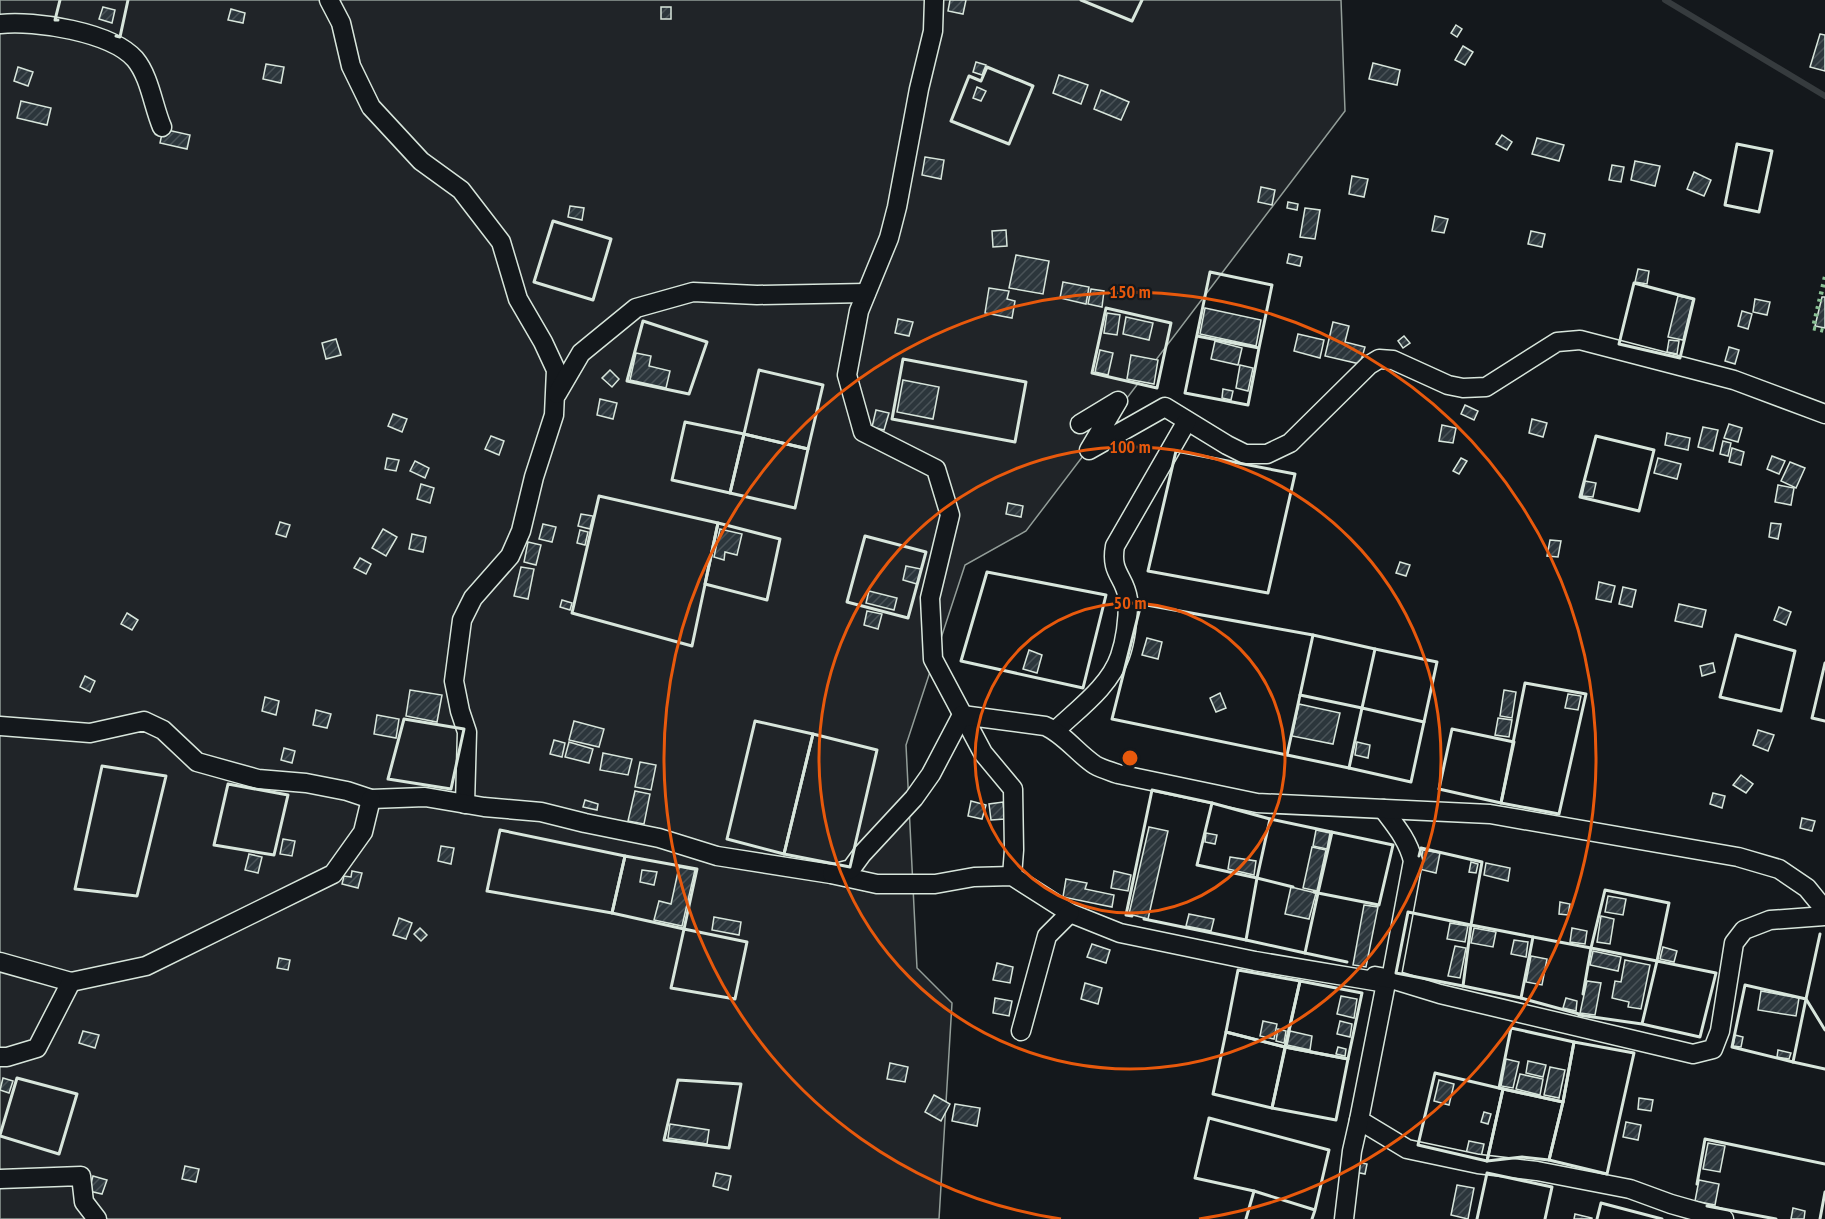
<svg xmlns="http://www.w3.org/2000/svg" width="1825" height="1219" font-family="'PT Sans Narrow',sans-serif">
	<style>
		.green { fill: #202428; stroke: #939e99; stroke-width: 1.5 }
		.lines { fill: none; stroke-linecap: round; stroke-linejoin: round }
		.stream { stroke: #363b3e; stroke-width: 6 }
		.building { fill: url(#building-hatch); stroke: #d8e6dc; stroke-width: 1.5 }
		.minor-casing { stroke: #d8e6dc; stroke-width: 21 }
		.minor { stroke: #14181c; stroke-width: 18 }
		.hedge { stroke: #8ac095; stroke-width: 4.5; stroke-dasharray: 3 4.5; stroke-linecap: butt }
		.wall { stroke: #d8e6dc; stroke-width: 3 }
		.ring { fill: none; stroke: #e8590c; stroke-width: 3 }
		.centre { fill: #e8590c; stroke: #14181c; stroke-width: 3 }
		.ring-label { font-size: 18px; text-anchor: middle; font-weight: bold; fill: #e8590c; stroke: #14181c; stroke-width: 4.5; stroke-linejoin: round; paint-order: stroke }
	</style>
	<defs>
		<pattern id="building-hatch" width="6" height="6" patternUnits="userSpaceOnUse" patternTransform="scale(1.5)"><rect width="6" height="6" fill="#2c363c"/><path d="M-1 1l2-2M0 6l6-6M5 7l2-2" fill="none" stroke="#4a5358"/></pattern>
	</defs>
	<rect width="100%" height="100%" fill="#14181c"/>
	<!-- green -->
	<path class="green" d="M0 0H1341L1345 111 1026 531 965 565 906 745 917 968 952 1003 939 1219H0Z"/>
	<g class="lines">
		<!-- stream -->
		<path class="stream" d="M1665 0 1825 96"/>
	</g>
	<!-- building -->
	<g class="building">
		<path d="M950 0H966L963 14 948 11Z"/>
		<path d="M103 7 115 10 112 23 99 19Z"/>
		<rect x="661" y="7" width="10" height="12"/>
		<path d="M231 9 245 13 243 23 228 20Z"/>
		<path d="M1456 25 1462 29 1457 37 1451 33Z"/>
		<path d="M1820 34 1825 35V71L1810 67Z"/>
		<path d="M1463 46 1473 52 1465 65 1455 60Z"/>
		<path d="M976 62 986 65 982 75 973 72Z"/>
		<path d="M1373 63 1400 70 1397 85 1369 79Z"/>
		<path d="M266 64 284 67 281 83 263 79Z"/>
		<path d="M18 67 33 72 28 86 14 81Z"/>
		<path d="M1059 75 1088 85 1081 104 1053 93Z"/>
		<path d="M977 87 986 91 981 101 973 98Z"/>
		<path d="M1101 90 1129 102 1121 120 1094 109Z"/>
		<path d="M21 101 51 108 47 125 17 118Z"/>
		<path d="M163 129 190 135 187 149 160 143Z"/>
		<path d="M1502 135 1512 142 1507 150 1496 144Z"/>
		<path d="M1537 138 1564 145 1559 161 1532 154Z"/>
		<path d="M925 157 944 160 941 179 922 175Z"/>
		<path d="M1635 161 1660 166 1655 186 1631 180Z"/>
		<path d="M1612 165 1624 167 1621 182 1609 180Z"/>
		<path d="M1694 172 1711 180 1704 196 1687 189Z"/>
		<path d="M1352 176 1368 179 1364 197 1349 194Z"/>
		<path d="M1261 187 1275 190 1272 205 1258 202Z"/>
		<path d="M1288 202 1298 204 1297 210 1287 208Z"/>
		<path d="M570 206 584 208 582 220 568 217Z"/>
		<path d="M1305 208 1320 210 1315 239 1300 237Z"/>
		<path d="M1435 216 1448 219 1444 233 1432 231Z"/>
		<path d="M1006 230 1007 246 993 247 992 231Z"/>
		<path d="M1531 231 1545 234 1542 247 1528 244Z"/>
		<path d="M1289 254 1302 257 1300 266 1287 263Z"/>
		<path d="M1016 255 1049 261 1043 294 1009 288Z"/>
		<path d="M1638 269 1649 271 1647 284 1635 282Z"/>
		<path d="M1063 282 1089 287 1086 304 1060 298Z"/>
		<path d="M989 288 1009 291 1007 299 1015 301 1012 318 985 313Z"/>
		<path d="M1091 289 1104 291 1102 307 1088 304Z"/>
		<path d="M1678 296 1693 299 1683 340 1668 337Z"/>
		<path d="M1822 297H1825V328L1815 326Z"/>
		<path d="M1755 299 1770 302 1767 315 1753 312Z"/>
		<path d="M1205 308 1261 320 1256 346 1200 334Z"/>
		<path d="M1742 311 1752 314 1748 329 1738 326Z"/>
		<path d="M1107 313 1120 315 1117 335 1104 333Z"/>
		<path d="M1126 317 1153 323 1149 340 1123 334Z"/>
		<path d="M898 319 913 322 909 336 895 333Z"/>
		<path d="M1333 322 1349 326 1345 342 1365 347 1360 364 1325 356Z"/>
		<path d="M1298 334 1324 340 1320 358 1294 351Z"/>
		<path d="M1404 336 1410 343 1403 348 1398 341Z"/>
		<path d="M336 339 341 355 326 359 322 343Z"/>
		<path d="M1669 340 1679 341 1677 354 1667 352Z"/>
		<path d="M1215 341 1242 348 1238 365 1211 359Z"/>
		<path d="M1729 347 1739 350 1735 364 1725 361Z"/>
		<path d="M1100 350 1113 353 1108 375 1095 372Z"/>
		<path d="M636 353 651 356 649 366 670 371 666 388 630 380Z"/>
		<path d="M1131 355 1158 360 1154 384 1127 379Z"/>
		<path d="M1240 365 1253 368 1248 391 1236 388Z"/>
		<path d="M610 370 619 379 612 387 602 378Z"/>
		<path d="M903 380 939 387 933 419 897 412Z"/>
		<path d="M1223 389 1233 391 1231 400 1222 398Z"/>
		<path d="M600 399 617 403 613 419 597 415Z"/>
		<path d="M1465 405 1478 411 1474 420 1461 414Z"/>
		<path d="M876 410 889 413 884 430 872 427Z"/>
		<path d="M393 414 407 419 402 432 388 426Z"/>
		<path d="M1532 419 1547 423 1543 437 1529 433Z"/>
		<path d="M1729 424 1742 428 1738 442 1724 438Z"/>
		<path d="M1442 425 1456 428 1453 443 1439 441Z"/>
		<path d="M1703 427 1718 430 1713 451 1698 447Z"/>
		<path d="M1667 433 1690 438 1688 450 1665 445Z"/>
		<path d="M491 436 504 441 499 455 485 449Z"/>
		<path d="M1723 441 1731 443 1728 456 1720 454Z"/>
		<path d="M1732 448 1744 452 1741 465 1729 462Z"/>
		<path d="M1772 456 1785 461 1779 474 1767 469Z"/>
		<path d="M387 458 399 460 396 471 385 469Z"/>
		<path d="M1461 458 1467 461 1459 474 1453 471Z"/>
		<path d="M1658 458 1681 464 1677 479 1654 473Z"/>
		<path d="M415 461 429 468 425 478 410 471Z"/>
		<path d="M1790 462 1805 468 1796 488 1781 481Z"/>
		<path d="M1585 481 1596 483 1593 497 1582 496Z"/>
		<path d="M421 484 434 488 430 503 417 499Z"/>
		<path d="M1778 485 1794 488 1791 505 1775 502Z"/>
		<path d="M1008 503 1023 506 1021 517 1006 514Z"/>
		<path d="M581 514 593 516 590 529 578 526Z"/>
		<path d="M280 522 290 525 286 537 276 534Z"/>
		<path d="M1771 523 1781 524 1778 539 1769 537Z"/>
		<path d="M543 524 556 527 552 542 539 539Z"/>
		<path d="M383 529 397 537 386 556 372 548Z"/>
		<path d="M720 529 742 534 737 555 725 552 724 560 714 557Z"/>
		<path d="M580 530 588 532 585 545 577 543Z"/>
		<path d="M412 534 426 537 423 552 409 549Z"/>
		<path d="M1550 540 1561 541 1558 557 1547 556Z"/>
		<path d="M528 542 541 545 536 565 524 562Z"/>
		<path d="M360 558 371 564 366 574 354 568Z"/>
		<path d="M1400 562 1410 565 1406 576 1396 573Z"/>
		<path d="M906 566 921 569 917 584 903 580Z"/>
		<path d="M521 567 534 569 528 599 514 596Z"/>
		<path d="M1599 582 1615 586 1611 602 1596 599Z"/>
		<path d="M1623 587 1636 590 1632 607 1619 604Z"/>
		<path d="M869 591 897 598 894 610 866 603Z"/>
		<path d="M562 600 572 603 570 610 560 607Z"/>
		<path d="M1679 604 1706 610 1702 627 1675 621Z"/>
		<path d="M1779 607 1791 612 1786 625 1774 620Z"/>
		<path d="M867 611 882 614 878 629 864 625Z"/>
		<path d="M127 613 138 620 132 630 121 624Z"/>
		<path d="M1147 638 1162 642 1158 659 1142 655Z"/>
		<path d="M1029 650 1042 655 1037 673 1023 669Z"/>
		<path d="M1713 663 1715 672 1702 676 1700 666Z"/>
		<path d="M85 676 95 681 90 692 80 687Z"/>
		<path d="M410 690 442 695 437 722 406 716Z"/>
		<path d="M1504 690 1516 692 1512 718 1500 716Z"/>
		<path d="M1220 693 1226 708 1216 712 1210 698Z"/>
		<path d="M1568 694 1581 696 1578 710 1565 708Z"/>
		<path d="M265 697 279 701 276 715 262 711Z"/>
		<path d="M1299 704 1340 713 1333 744 1292 736Z"/>
		<path d="M316 710 331 714 327 728 313 725Z"/>
		<path d="M377 715 399 719 396 738 374 734Z"/>
		<path d="M1498 718 1512 720 1509 737 1495 735Z"/>
		<path d="M574 721 604 729 599 747 569 740Z"/>
		<path d="M1758 730 1774 735 1768 751 1753 745Z"/>
		<path d="M554 740 565 743 562 757 550 754Z"/>
		<path d="M569 742 593 749 589 763 565 757Z"/>
		<path d="M1357 742 1370 745 1368 758 1355 755Z"/>
		<path d="M284 748 295 751 292 763 281 760Z"/>
		<path d="M603 753 632 759 628 775 600 770Z"/>
		<path d="M640 762 656 765 651 790 635 787Z"/>
		<path d="M1741 775 1753 784 1746 793 1733 785Z"/>
		<path d="M635 791 650 794 644 824 628 821Z"/>
		<path d="M1713 793 1725 796 1722 808 1710 804Z"/>
		<path d="M585 800 598 804 597 810 583 807Z"/>
		<path d="M971 801 986 805 982 819 968 816Z"/>
		<path d="M1003 802 1005 819 991 820 989 804Z"/>
		<path d="M1802 818 1815 821 1812 831 1800 828Z"/>
		<path d="M1149 827 1168 831 1148 919 1129 914Z"/>
		<path d="M1316 830 1330 833 1327 849 1313 846Z"/>
		<path d="M1206 833 1217 835 1215 844 1205 842Z"/>
		<path d="M283 839 295 841 292 856 280 854Z"/>
		<path d="M441 846 454 848 451 864 438 861Z"/>
		<path d="M1312 847 1326 850 1317 891 1303 888Z"/>
		<path d="M1423 850 1440 853 1436 873 1419 869Z"/>
		<path d="M249 854 262 857 258 873 245 870Z"/>
		<path d="M1230 857 1256 861 1254 875 1228 869Z"/>
		<path d="M1471 862 1478 864 1476 873 1469 872Z"/>
		<path d="M1486 863 1510 868 1508 881 1484 875Z"/>
		<path d="M679 867 695 870 682 926 654 920 659 901 671 904Z"/>
		<path d="M642 870 657 872 654 885 640 882Z"/>
		<path d="M352 871 362 873 358 888 342 884 344 876 351 877Z"/>
		<path d="M1114 871 1131 875 1128 891 1111 888Z"/>
		<path d="M1066 879 1087 883 1085 889 1114 895 1112 907 1063 897Z"/>
		<path d="M1291 887 1316 893 1309 919 1285 914Z"/>
		<path d="M1608 896 1626 899 1623 915 1605 912Z"/>
		<path d="M1560 902 1570 904 1568 915 1559 914Z"/>
		<path d="M1364 905 1378 907 1366 967 1353 965Z"/>
		<path d="M1189 914 1214 919 1211 931 1186 926Z"/>
		<path d="M1601 916 1614 919 1610 944 1597 942Z"/>
		<path d="M714 917 741 922 739 935 712 930Z"/>
		<path d="M399 918 412 923 406 939 393 935Z"/>
		<path d="M1450 923 1468 926 1465 942 1447 939Z"/>
		<path d="M420 928 427 935 421 941 414 934Z"/>
		<path d="M1474 928 1496 932 1493 947 1471 943Z"/>
		<path d="M1572 928 1587 931 1585 944 1570 942Z"/>
		<path d="M1514 940 1528 942 1526 957 1511 954Z"/>
		<path d="M1092 944 1110 950 1106 963 1087 957Z"/>
		<path d="M1455 946 1466 948 1460 978 1448 976Z"/>
		<path d="M1663 947 1677 951 1674 962 1660 959Z"/>
		<path d="M1593 951 1621 957 1618 971 1590 965Z"/>
		<path d="M1531 956 1547 959 1542 985 1526 982Z"/>
		<path d="M279 958 290 960 288 970 277 968Z"/>
		<path d="M1625 960 1650 965 1641 1009 1628 1007 1629 1002 1612 998 1615 981 1621 982Z"/>
		<path d="M997 963 1013 967 1010 983 993 980Z"/>
		<path d="M1587 981 1601 983 1595 1015 1580 1013Z"/>
		<path d="M1085 983 1102 988 1098 1004 1081 999Z"/>
		<path d="M1761 991 1799 998 1796 1016 1758 1010Z"/>
		<path d="M1341 996 1357 999 1354 1018 1337 1014Z"/>
		<path d="M995 998 1012 1001 1009 1016 993 1013Z"/>
		<path d="M1566 998 1577 1001 1576 1011 1563 1008Z"/>
		<path d="M1263 1021 1277 1024 1274 1039 1260 1036Z"/>
		<path d="M1340 1021 1352 1024 1350 1037 1337 1034Z"/>
		<path d="M1278 1029 1286 1031 1284 1043 1276 1041Z"/>
		<path d="M83 1031 99 1035 95 1048 79 1043Z"/>
		<path d="M1290 1031 1312 1036 1310 1050 1287 1045Z"/>
		<path d="M1735 1035 1743 1037 1741 1047 1733 1046Z"/>
		<path d="M1338 1047 1346 1049 1345 1056 1336 1054Z"/>
		<path d="M1778 1050 1791 1053 1789 1059 1777 1057Z"/>
		<path d="M1506 1059 1519 1062 1513 1088 1501 1086Z"/>
		<path d="M1528 1061 1546 1065 1543 1077 1526 1073Z"/>
		<path d="M890 1063 908 1067 905 1082 887 1079Z"/>
		<path d="M1550 1067 1565 1070 1559 1098 1544 1095Z"/>
		<path d="M1520 1074 1543 1079 1540 1095 1516 1089Z"/>
		<path d="M3 1078 13 1081 9 1093 0 1090Z"/>
		<path d="M1439 1080 1454 1084 1449 1105 1434 1101Z"/>
		<path d="M934 1095 950 1104 941 1121 925 1112Z"/>
		<path d="M1639 1098 1653 1100 1651 1111 1638 1109Z"/>
		<path d="M955 1104 980 1108 977 1126 952 1121Z"/>
		<path d="M1484 1112 1491 1114 1488 1124 1481 1122Z"/>
		<path d="M1626 1122 1641 1125 1638 1140 1623 1137Z"/>
		<path d="M670 1124 709 1130 707 1144 668 1138Z"/>
		<path d="M1469 1141 1484 1144 1481 1157 1466 1154Z"/>
		<path d="M1708 1143 1725 1146 1720 1172 1703 1169Z"/>
		<path d="M1357 1162 1367 1164 1365 1174 1355 1172Z"/>
		<path d="M185 1166 199 1169 196 1182 182 1179Z"/>
		<path d="M716 1173 731 1176 728 1190 713 1186Z"/>
		<path d="M93 1176 107 1180 102 1194 89 1191Z"/>
		<path d="M1699 1180 1719 1184 1715 1205 1695 1201Z"/>
		<path d="M1457 1185 1474 1188 1468 1219 1451 1215Z"/>
		<path d="M1793 1208 1805 1211 1804 1219H1791Z"/>
		<path d="M1575 1214 1592 1218V1219H1574Z"/>
	</g>
	<g class="lines">
		<!-- minor casing -->
		<g class="minor-casing">
			<g id="minor">
				<path d="M329 0 341 23 351 66 371 107 421 161 461 190 501 242 518 299 543 342 556 370 554 415 534 477 521 531 510 556 473 598 462 620 454 681 460 711 467 732 465 804"/>
				<path d="M934 0 933 31 919 89 897 207 889 238 859 311 847 375 863 432 936 469 950 515 930 598 933 659 983 753 1013 789 1014 850 1012 876"/>
				<path d="M0 24C35 20 111 32 135 59 150 77 153 106 162 127"/>
				<path d="M557 394 581 353 636 308 693 292 757 295 866 293"/>
				<path d="M1080 424 1118 401 1089 450 1165 407 1227 445 1245 454H1267L1290 443 1369 365 1379 359 1393 360 1448 385 1463 388 1486 387 1557 342 1580 340 1734 380 1825 414"/>
				<path d="M0 726 90 733 144 721 163 730 197 762 258 779 306 783 347 791 371 799 425 797 484 807 541 812 585 823 659 838 717 856 831 874 877 884H935L974 877 1012 876 1070 913 1120 933 1255 961 1386 983 1359 1120 1407 1149 1478 1164 1537 1171 1630 1189 1671 1204 1724 1219"/>
				<path d="M1055 731C1078 709 1110 686 1120 656 1126 639 1128 617 1128 599 1125 576 1110 574 1115 546L1187 421"/>
				<path d="M1383 809C1395 825 1408 840 1413 861L1391 979"/>
				<path d="M832 874 851 869 862 854 914 798 931 774 962 715 1045 726C1064 734 1078 754 1095 765 1102 769 1110 771 1118 774L1257 803 1490 814 1738 857 1779 869 1807 888 1825 910"/>
				<path d="M0 962 71 982"/>
				<path d="M1375 976 1391 979 1440 994 1693 1054 1713 1049 1720 1031 1734 943 1744 930 1770 920 1825 916"/>
				<path d="M1021 1031 1047 936 1070 913"/>
				<path d="M0 1057H7L37 1048 71 982 146 966 333 874 363 832 371 799"/>
				<path d="M0 1179 81 1176 84 1202 97 1219"/>
				<path d="M1344 1219 1352 1151 1359 1120"/>
			</g>
		</g>
		<!-- minor -->
		<use href="#minor" class="minor"/>
		<!-- hedge -->
		<path class="hedge" d="M1825 277 1813 328 1825 331"/>
		<!-- wall -->
		<g class="wall">
			<path d="M1081 0 1132 21 1142 0"/>
			<path d="M58 20H55L60 0"/>
			<path d="M116 36 120 37 128 0"/>
			<path d="M987 67 1033 86 1009 144 951 121 969 76 981 81Z"/>
			<path d="M1737 144 1772 151 1759 212 1725 205Z"/>
			<path d="M553 221 611 239 593 300 534 282Z"/>
			<path d="M1634 283 1694 299 1680 358 1619 344Z"/>
			<path d="M1106 308 1171 323 1157 388 1092 373Z"/>
			<path d="M643 321 707 342 689 394 627 381Z"/>
			<path d="M1197 336 1259 348 1248 405 1185 393 1210 272 1272 285 1259 348"/>
			<path d="M903 359 1026 382 1015 442 892 419Z"/>
			<path d="M759 370 823 385 808 449 744 434Z"/>
			<path d="M685 422 744 434 730 493 672 480Z"/>
			<path d="M744 434 808 449 795 508 730 493Z"/>
			<path d="M1596 436 1654 450 1639 511 1580 497Z"/>
			<path d="M1176 451 1295 474 1268 593 1148 571Z"/>
			<path d="M599 496 718 523 692 646 572 613Z"/>
			<path d="M718 523 780 539 767 600 705 584Z"/>
			<path d="M865 536 926 552 908 618 847 602Z"/>
			<path d="M987 572 1106 595 1083 688 961 661Z"/>
			<path d="M1141 604 1313 635 1287 755 1112 719Z"/>
			<path d="M1736 635 1795 651 1781 711 1720 697Z"/>
			<path d="M1825 663 1812 718 1825 721"/>
			<path d="M1525 683 1586 694 1559 814 1501 803Z"/>
			<path d="M1300 695 1362 708 1375 649 1313 635"/>
			<path d="M404 719 464 729 451 789 388 779Z"/>
			<path d="M755 721 813 734 784 854 727 839Z"/>
			<path d="M1452 729 1514 742 1501 803 1439 789Z"/>
			<path d="M813 734 877 750 850 867 784 854Z"/>
			<path d="M1287 755 1349 768 1362 708 1424 722 1437 662 1375 649"/>
			<path d="M102 766 166 776 137 896 75 889Z"/>
			<path d="M1349 768 1411 782 1424 722"/>
			<path d="M228 784 288 795 274 855 214 845Z"/>
			<path d="M1270 819 1212 803 1197 865 1257 878 1246 940 1305 953"/>
			<path d="M500 830 625 856 612 913 487 891Z"/>
			<path d="M625 856 697 869 684 929 612 913Z"/>
			<path d="M1419 856 1421 848 1482 862 1471 925 1533 937 1521 998 1463 986"/>
			<path d="M1293 887 1257 878 1270 819 1393 845 1379 905 1318 893 1332 832"/>
			<path d="M1314 892 1318 893 1305 953 1347 962"/>
			<path d="M1408 912 1471 925 1463 986 1396 973Z"/>
			<path d="M1132 916 1126 915 1152 790 1212 803"/>
			<path d="M1144 919 1246 940"/>
			<path d="M684 929 747 942 735 999 671 988Z"/>
			<path d="M1820 934 1806 999 1825 1030"/>
			<path d="M1533 937 1591 948 1583 994"/>
			<path d="M1300 981 1362 993 1348 1059 1285 1047Z"/>
			<path d="M1745 985 1806 999 1793 1062 1732 1047Z"/>
			<path d="M1521 998 1579 1014"/>
			<path d="M1579 1015 1642 1024 1657 961 1591 948 1605 890 1669 903 1657 961 1716 973 1700 1037 1642 1024"/>
			<path d="M1511 1028 1574 1042 1563 1102 1499 1088Z"/>
			<path d="M1226 1032 1285 1047 1272 1108 1213 1094Z"/>
			<path d="M1574 1042 1634 1053 1607 1174 1549 1160 1563 1102Z"/>
			<path d="M1285 1047 1226 1032 1238 970 1300 981 1272 1108 1336 1120 1348 1059 1285 1047"/>
			<path d="M1793 1062 1825 1069"/>
			<path d="M1435 1073 1503 1089 1487 1161 1418 1145Z"/>
			<path d="M678 1080 741 1084 729 1148 664 1140Z"/>
			<path d="M1503 1089 1563 1102 1549 1160 1522 1157 1487 1161Z"/>
			<path d="M0 1135 17 1078 77 1094 59 1154 0 1136"/>
			<path d="M1697 1184 1705 1139 1825 1164"/>
			<path d="M1254 1191 1315 1210 1329 1150 1209 1118 1195 1178 1254 1191 1315 1210 1312 1219"/>
			<path d="M1707 1206 1776 1219"/>
			<path d="M1246 1219 1254 1191"/>
			<path d="M1477 1219 1487 1173 1552 1187 1545 1219"/>
			<path d="M1597 1219 1601 1203 1662 1219"/>
			<path d="M1820 1219 1825 1192"/>
		</g>
	</g>
	<!-- distance rings -->
	<g class="ring">
		<circle cx="1130" cy="758" r="155"/>
		<circle cx="1130" cy="758" r="311"/>
		<path d="M1061 1219A466 466 0 1 1 1199 1219"/>
	</g>
	<circle cx="1130" cy="758" r="9" class="centre"/>
	<g class="ring-label">
		<text x="1130" y="298">150 m</text>
		<text x="1130" y="453">100 m</text>
		<text x="1130" y="609">50 m</text>
	</g>
</svg>
